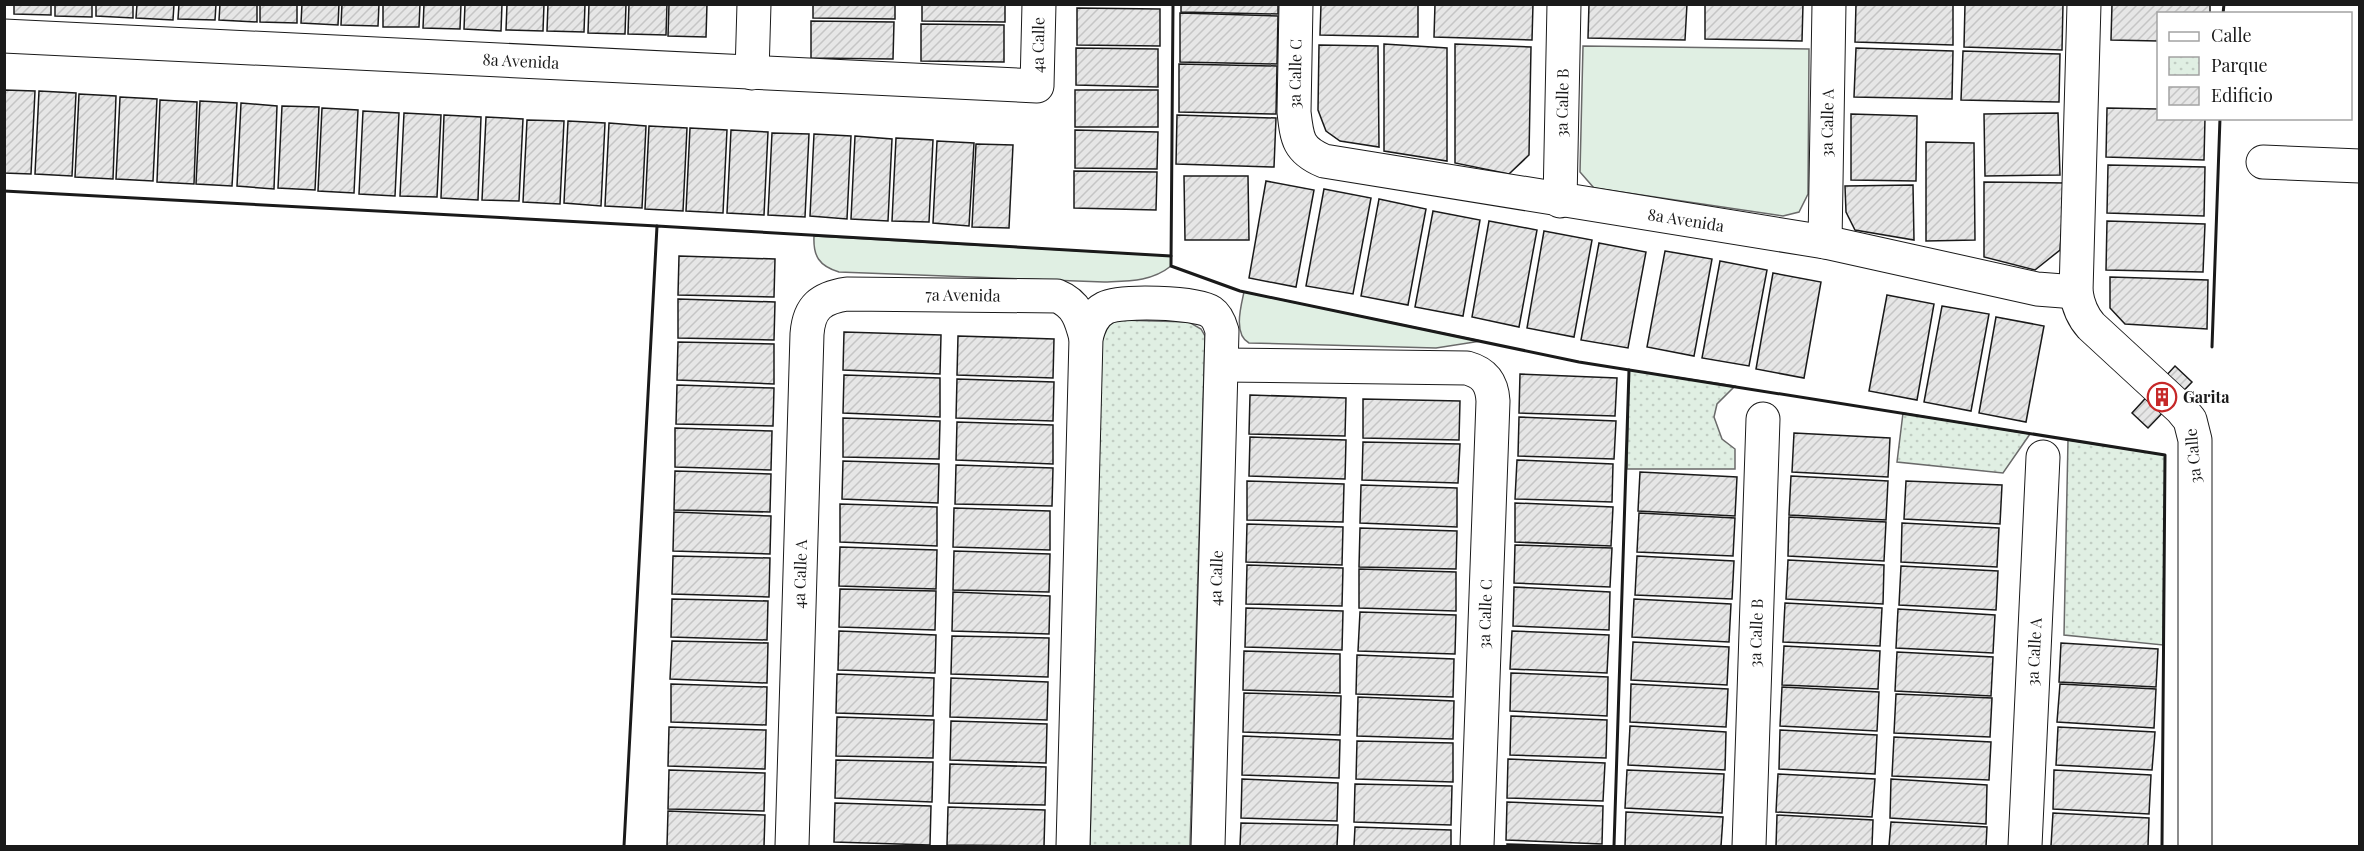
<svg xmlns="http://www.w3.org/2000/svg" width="2364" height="851" font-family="'Playfair Display',serif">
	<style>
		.green { fill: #e0efe3; stroke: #6a6a6a; stroke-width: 1.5 }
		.park { fill: url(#park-dots); stroke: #6a6a6a; stroke-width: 1.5 }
		.building { fill: url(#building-hatch); stroke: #1a1a1a; stroke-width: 1.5 }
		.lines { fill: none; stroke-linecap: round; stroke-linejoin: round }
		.street-casing { stroke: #1a1a1a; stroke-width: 35 }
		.street { stroke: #fff; stroke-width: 33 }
		.wall { stroke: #1a1a1a; stroke-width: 3 }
		.labels { text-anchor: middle; stroke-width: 4.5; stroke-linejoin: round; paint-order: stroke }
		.street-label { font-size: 16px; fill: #1a1a1a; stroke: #fff }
		.poi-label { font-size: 16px; font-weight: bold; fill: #1a1a1a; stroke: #fff; text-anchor: start }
	</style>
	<defs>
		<pattern id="park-dots" width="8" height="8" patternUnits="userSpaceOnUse" patternTransform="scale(1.5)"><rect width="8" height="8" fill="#e0efe3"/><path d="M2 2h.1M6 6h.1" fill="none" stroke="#c0ccc2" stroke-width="1.8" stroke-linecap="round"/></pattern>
		<pattern id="building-hatch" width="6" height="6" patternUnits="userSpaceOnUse" patternTransform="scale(1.5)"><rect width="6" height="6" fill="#e6e6e6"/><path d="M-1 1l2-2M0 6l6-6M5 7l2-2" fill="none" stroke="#c5c5c5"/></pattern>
	</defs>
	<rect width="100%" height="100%" fill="#fff"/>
	<!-- green -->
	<g class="green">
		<path d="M1583 46 1809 49 1808 194 1799 212 1783 216 1594 188 1580 172Z"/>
		<path d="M814 236 1171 256V266C1151 282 1128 281 1104 282L839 272C819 266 813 256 814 236Z"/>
		<path d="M1244 292 1481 341 1436 348 1249 343C1233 334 1241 306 1244 292Z"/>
	</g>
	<!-- park -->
	<g class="park">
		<path d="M1120 320 1189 322 1201 329 1205 336 1190 846H1090L1102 336 1103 326Z"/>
		<path d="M1629 370 1735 386 1717 404 1714 417 1722 439 1735 449V469H1627Z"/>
		<path d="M1903 413 2030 434 2003 473 1897 462Z"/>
		<path d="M2068 440 2165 455 2163 645 2064 635Z"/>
	</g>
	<!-- building -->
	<g class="building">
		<path d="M14 4H51V15L14 14Z"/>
		<path d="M55 4H92V17L55 16Z"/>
		<path d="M96 4H133V18L96 16Z"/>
		<path d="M137 4H174L173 20 136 18Z"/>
		<path d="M179 4H216L215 20 178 19Z"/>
		<path d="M220 4H257V22L219 20Z"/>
		<path d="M260 4H297V23L260 22Z"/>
		<path d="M302 4H339L338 25 301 23Z"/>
		<path d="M342 4H379L378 26 341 25Z"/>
		<path d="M383 4H420L419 27H383Z"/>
		<path d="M424 4H461L460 29 423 28Z"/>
		<path d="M465 4H502L501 31 464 29Z"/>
		<path d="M507 4H544L543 31 506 30Z"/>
		<path d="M548 4H585L584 32 547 31Z"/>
		<path d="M589 4H626L625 34 588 33Z"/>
		<path d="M629 4H667L666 35 628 34Z"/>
		<path d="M669 4H707L706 37 668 36Z"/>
		<path d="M813 4H895V19L813 18Z"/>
		<path d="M922 4H1005V22L922 21Z"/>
		<path d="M1181 4H1278V14L1181 12Z"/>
		<path d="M1321 4H1418V37L1320 35Z"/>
		<path d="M1435 4H1533L1532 40 1434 37Z"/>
		<path d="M1589 4H1687L1685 40 1588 38Z"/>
		<path d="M1705 4H1803L1802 41 1705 39Z"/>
		<path d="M1856 4H1953V45L1855 42Z"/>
		<path d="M1965 4H2063L2062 50 1964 47Z"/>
		<path d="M2112 4H2210V14H2158V41L2111 40Z"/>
		<path d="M1077 8 1160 9V46L1077 45Z"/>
		<path d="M1180 13 1278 16 1277 64 1180 62Z"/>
		<path d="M811 21 894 22 893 59 811 58Z"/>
		<path d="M921 24 1004 25V62L921 61Z"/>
		<path d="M1384 44 1447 48V161L1384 151Z"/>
		<path d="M1455 44 1531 47 1529 155 1509 174 1455 163Z"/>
		<path d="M1319 45 1378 46 1379 147 1340 141 1326 131 1318 110Z"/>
		<path d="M1076 48 1158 49V87L1076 85Z"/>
		<path d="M1856 48 1953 51 1952 99 1854 97Z"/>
		<path d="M1963 51 2060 54 2059 102 1961 100Z"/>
		<path d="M1179 64 1277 66 1276 114 1179 112Z"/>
		<path d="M4 90 35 91 31 174 4 173Z"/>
		<rect x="1075" y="90" width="83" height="37"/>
		<path d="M39 91 76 93 72 176 35 174Z"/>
		<path d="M79 94 116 96 113 179 75 177Z"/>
		<path d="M120 97 157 99 153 181 116 179Z"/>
		<path d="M160 100 197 102 194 184 157 182Z"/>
		<path d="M200 101 237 103 232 186 196 184Z"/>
		<path d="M241 103 277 106 274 189 237 186Z"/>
		<path d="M282 106 319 107 315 190 278 188Z"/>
		<path d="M322 108 358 110 354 193 318 191Z"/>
		<path d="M2107 108 2158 109V118H2205L2204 160 2106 157Z"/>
		<path d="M363 111 399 113 395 196 359 194Z"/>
		<path d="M404 113 441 115 437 197 400 196Z"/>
		<path d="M2058 113 2060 175 1985 176 1984 114Z"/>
		<path d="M1851 114 1917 116 1916 181 1851 180Z"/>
		<path d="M444 115 481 117 478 200 441 198Z"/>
		<path d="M1177 115 1276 118 1274 167 1176 164Z"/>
		<path d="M486 117 523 119 519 201 482 200Z"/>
		<path d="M527 120 564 121 560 204 523 202Z"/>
		<path d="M568 121 605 123 601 206 564 203Z"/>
		<path d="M609 123 646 126 642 208 605 206Z"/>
		<path d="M649 126 687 128 683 211 645 209Z"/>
		<path d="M690 128 727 130 723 213 686 211Z"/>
		<path d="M731 130 768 132 764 215 727 213Z"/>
		<path d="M1075 130 1158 132 1157 169 1075 168Z"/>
		<path d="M772 133 809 134 805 217 768 215Z"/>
		<path d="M814 134 851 136 847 219 810 216Z"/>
		<path d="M855 136 892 139 888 221 851 219Z"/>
		<path d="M896 138 933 140 929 222 892 221Z"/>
		<path d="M937 141 974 143 969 226 933 223Z"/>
		<path d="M1926 142 1974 143 1975 240 1926 241Z"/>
		<path d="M976 144 1013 145 1009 228 972 227Z"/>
		<path d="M2108 165 2205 167 2204 216 2107 213Z"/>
		<path d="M1074 171 1157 172 1156 210 1074 208Z"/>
		<path d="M1184 176H1248L1249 240H1185Z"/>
		<path d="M1266 181 1314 190 1296 287 1249 278Z"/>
		<path d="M1984 182 2065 183 2060 250 2035 270 1984 257Z"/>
		<path d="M1913 185 1914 240 1855 230 1846 212 1845 186Z"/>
		<path d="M1324 189 1371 198 1353 294 1306 286Z"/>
		<path d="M1379 199 1426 209 1408 305 1361 296Z"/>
		<path d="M1433 211 1480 220 1463 316 1415 307Z"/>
		<path d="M1489 221 1537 230 1519 327 1472 317Z"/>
		<path d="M2107 221 2205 224 2203 272 2106 270Z"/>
		<path d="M1544 231 1592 240 1574 337 1527 328Z"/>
		<path d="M1599 243 1646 252 1628 348 1581 340Z"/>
		<path d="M1665 251 1712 259 1694 356 1647 347Z"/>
		<path d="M679 256 775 259 774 297 678 295Z"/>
		<path d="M1720 261 1767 270 1749 366 1702 358Z"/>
		<path d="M1773 273 1821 282 1804 378 1756 369Z"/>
		<path d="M2110 277 2208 280 2207 329 2125 324 2110 308Z"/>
		<path d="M1887 295 1934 304 1917 400 1869 391Z"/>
		<path d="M678 299 775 302 774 340 678 338Z"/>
		<path d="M1942 306 1989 314 1971 411 1924 402Z"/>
		<path d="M1996 317 2044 326 2026 422 1979 413Z"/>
		<path d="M844 332 941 335 940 374 843 370Z"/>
		<path d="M958 336 1054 339 1053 378 957 375Z"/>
		<path d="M678 342 774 344V384L677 380Z"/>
		<path d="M2175 366 2192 382 2148 428 2132 413Z"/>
		<path d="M1520 374 1617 378 1615 416 1519 413Z"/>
		<path d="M844 375 940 378V417L843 413Z"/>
		<path d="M957 379 1054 382 1053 421 956 418Z"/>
		<path d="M677 385 774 388 773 426 676 424Z"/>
		<path d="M1250 395 1346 398 1345 436 1249 434Z"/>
		<path d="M1363 399 1460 401 1459 440 1363 438Z"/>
		<path d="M1519 417 1616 421 1614 459 1518 456Z"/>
		<path d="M843 418 940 421 939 459 843 457Z"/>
		<path d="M957 422 1053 425V464L956 460Z"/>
		<path d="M675 428 772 431 771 470 675 467Z"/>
		<path d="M1794 433 1890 438 1888 477 1792 472Z"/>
		<path d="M1250 437 1346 440 1345 479 1249 476Z"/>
		<path d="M1363 442 1460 444 1458 483 1362 480Z"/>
		<path d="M1517 460 1613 464 1612 502 1515 499Z"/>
		<path d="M843 461 939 464 938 503 842 499Z"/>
		<path d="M956 465 1053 468 1052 506 955 504Z"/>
		<path d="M675 471 771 474 770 512 674 510Z"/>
		<path d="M1640 472 1737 477 1735 516 1638 511Z"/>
		<path d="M1791 476 1888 481 1886 520 1789 515Z"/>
		<path d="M1247 481 1344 484 1343 522 1247 520Z"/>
		<path d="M1906 481 2002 485 2000 524 1904 519Z"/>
		<path d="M1361 485 1457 488V527L1360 523Z"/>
		<path d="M1515 503 1613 507 1611 546 1515 542Z"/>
		<path d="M840 504 937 507V546L840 542Z"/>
		<path d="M954 508 1050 511V550L953 547Z"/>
		<path d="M674 512 771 516 770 554 673 551Z"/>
		<path d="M1639 513 1735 518 1733 556 1637 552Z"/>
		<path d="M1789 517 1886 522 1884 561 1788 556Z"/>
		<path d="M1902 523 1999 528 1997 567 1901 562Z"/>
		<path d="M1247 524 1343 527 1342 565 1246 562Z"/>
		<path d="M1360 528 1457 531 1456 569 1359 567Z"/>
		<path d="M1515 545 1612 548 1610 587 1514 583Z"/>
		<path d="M840 547 937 550 936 589 839 586Z"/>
		<path d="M954 551 1050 554 1049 592 953 590Z"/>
		<path d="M673 556 770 558 769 597 672 594Z"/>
		<path d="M1637 556 1734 561 1732 599 1635 595Z"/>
		<path d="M1788 560 1884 565 1883 604 1786 599Z"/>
		<path d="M1247 565 1343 568 1342 606 1246 604Z"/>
		<path d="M1901 566 1998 571 1996 610 1899 605Z"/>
		<path d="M1359 569 1456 572V611L1359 608Z"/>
		<path d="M1514 587 1610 592 1609 630 1513 626Z"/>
		<path d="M840 589 936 591 935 630 839 627Z"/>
		<path d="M953 592 1050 596 1049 634 952 631Z"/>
		<path d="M672 599 768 601 767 640 671 637Z"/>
		<path d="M1634 599 1731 604 1729 642 1632 637Z"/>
		<path d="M1785 603 1882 608 1880 646 1783 642Z"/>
		<path d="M1246 608 1343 611 1342 650 1245 647Z"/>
		<path d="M1898 609 1995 615 1993 653 1896 648Z"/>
		<path d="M1360 612 1456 615 1455 654 1358 651Z"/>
		<path d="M839 631 936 635 935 673 838 670Z"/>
		<path d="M1512 631 1609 635 1607 673 1510 669Z"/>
		<path d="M952 636 1049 638 1048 677 951 674Z"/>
		<path d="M672 641 768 643 767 683 670 679Z"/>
		<path d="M1633 642 1729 647 1727 685 1631 680Z"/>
		<path d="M2061 643 2158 649 2156 687 2059 682Z"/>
		<path d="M1784 646 1880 651 1878 689 1782 685Z"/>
		<path d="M1244 651 1340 654V693L1243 690Z"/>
		<path d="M1897 652 1993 657 1991 696 1895 691Z"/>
		<path d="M1357 655 1454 659 1453 697 1356 694Z"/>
		<path d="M1511 673 1608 677 1607 716 1510 711Z"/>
		<path d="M837 674 934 678 933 716 836 713Z"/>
		<path d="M951 678 1048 682 1047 720 950 717Z"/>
		<path d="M671 684 767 687 766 725 671 722Z"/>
		<path d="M1631 684 1728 689 1726 727 1630 722Z"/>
		<path d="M2060 684 2156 689 2154 728 2057 722Z"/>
		<path d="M1782 687 1879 692 1877 731 1780 726Z"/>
		<path d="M1244 693 1341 696 1340 735 1243 732Z"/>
		<path d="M1896 694 1992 698 1990 737 1894 733Z"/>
		<path d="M1358 697 1454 701 1453 739 1357 736Z"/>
		<path d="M1511 716 1607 720 1606 758 1510 755Z"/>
		<path d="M837 717 934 720 933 758 836 756Z"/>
		<path d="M951 721 1047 724 1046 763 950 760Z"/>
		<path d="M1630 726 1726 732 1725 770 1628 765Z"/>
		<path d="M669 727 766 730 765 769 668 766Z"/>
		<path d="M2058 727 2155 732 2152 770 2056 765Z"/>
		<path d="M1780 730 1877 735 1875 774 1779 769Z"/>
		<path d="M1243 736 1340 740 1339 778 1242 775Z"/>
		<path d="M1894 737 1991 742 1989 780 1892 776Z"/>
		<path d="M1357 741 1453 743V782L1356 779Z"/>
		<path d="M1508 759 1605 763 1603 801 1507 798Z"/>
		<path d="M836 760 933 762 932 802 835 798Z"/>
		<path d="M950 764 1046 767 1045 805 949 803Z"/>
		<path d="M669 770 765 773 764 811 668 809Z"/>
		<path d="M1627 770 1724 774 1722 813 1625 808Z"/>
		<path d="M2054 770 2151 775 2149 814 2053 809Z"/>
		<path d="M1778 774 1875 779 1872 817 1776 812Z"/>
		<path d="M1242 779 1338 783 1337 821 1241 818Z"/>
		<path d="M1891 779 1987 785 1986 824 1890 818Z"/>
		<path d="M1355 784 1452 786 1451 825 1354 822Z"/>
		<path d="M1507 802 1603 806 1602 844 1506 840Z"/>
		<path d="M835 803 931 806 930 845 834 842Z"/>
		<path d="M948 807 1045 810 1044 846 947 845Z"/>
		<path d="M668 811 765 815 764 846H667Z"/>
		<path d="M1626 812 1723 817 1721 846H1625Z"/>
		<path d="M2053 813 2149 818 2148 846H2051Z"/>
		<path d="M1777 815 1873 820 1872 846H1776Z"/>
		<path d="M1891 822 1987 827 1986 846H1889Z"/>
		<path d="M1241 823 1338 825 1337 846H1240Z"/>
		<path d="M1355 827 1451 830V846H1354Z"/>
		<path d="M1507 844 1584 846H1507Z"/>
	</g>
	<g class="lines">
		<!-- street casing -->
		<g class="street-casing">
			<g id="street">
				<path d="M1296 4 1294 112C1297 139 1298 150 1324 161L1825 242 2037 289 2076 292"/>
				<path d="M2084 4 2076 292C2078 305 2082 316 2091 326L2181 409 2190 420 2195 440V846"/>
				<path d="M4 36 1037 86 1039 4"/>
				<path d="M752 73 754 4"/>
				<path d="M2263 162 2360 166"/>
				<path d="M1560 201 1564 4"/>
				<path d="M1825 242 1829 4"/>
				<path d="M1222 365 1467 368C1485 373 1492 383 1493 401L1477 846"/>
				<path d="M792 846 807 334C809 307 821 298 847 294L1057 296C1077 304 1081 319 1086 338"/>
				<path d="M1073 846 1086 338C1089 326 1093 314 1105 308 1120 300 1196 302 1211 312 1217 316 1220 324 1222 331L1208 846"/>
				<path d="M1749 846 1763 419"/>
				<path d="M2025 846 2043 457"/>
			</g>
		</g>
		<!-- street -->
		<use href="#street" class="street"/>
		<!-- wall -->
		<g class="wall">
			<path d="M1173 4 1171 266 1240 291 1579 362 2165 455 2162 846"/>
			<path d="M2223 14 2224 4"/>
			<path d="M4 191 657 226"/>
			<path d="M2212 347 2220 118"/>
			<path d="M624 846 657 226 1171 256"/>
			<path d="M1614 846 1629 370"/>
		</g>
	</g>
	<!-- icons -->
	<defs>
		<g id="building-ring" transform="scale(1.5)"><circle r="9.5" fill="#fff" stroke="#c62828" stroke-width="1.5"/><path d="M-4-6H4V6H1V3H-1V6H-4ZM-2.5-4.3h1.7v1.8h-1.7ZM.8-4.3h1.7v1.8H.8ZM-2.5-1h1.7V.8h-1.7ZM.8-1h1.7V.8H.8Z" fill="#c62828"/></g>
	</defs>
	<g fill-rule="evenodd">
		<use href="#building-ring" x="2162" y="397"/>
	</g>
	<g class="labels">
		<!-- street labels -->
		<g class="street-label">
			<text transform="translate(1038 45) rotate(-89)" y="6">4a Calle</text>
			<text transform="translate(521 61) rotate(3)" y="6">8a Avenida</text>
			<text transform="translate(1295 74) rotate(-89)" y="6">3a Calle C</text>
			<text transform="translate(1562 103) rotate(-89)" y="6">3a Calle B</text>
			<text transform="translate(1827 123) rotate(-89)" y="6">3a Calle A</text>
			<text transform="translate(1686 220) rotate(9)" y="6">8a Avenida</text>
			<text transform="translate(963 295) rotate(1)" y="6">7a Avenida</text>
			<text transform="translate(2193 456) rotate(-95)" y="6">3a Calle</text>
			<text transform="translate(800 574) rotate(-88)" y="6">4a Calle A</text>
			<text transform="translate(1216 578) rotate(-88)" y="6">4a Calle</text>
			<text transform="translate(1485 614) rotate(-88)" y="6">3a Calle C</text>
			<text transform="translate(1756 633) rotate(-88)" y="6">3a Calle B</text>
			<text transform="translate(2034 652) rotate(-87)" y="6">3a Calle A</text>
		</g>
		<!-- poi labels -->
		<g class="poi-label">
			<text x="2183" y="403">Garita</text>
		</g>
	</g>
	<!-- border -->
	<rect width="2364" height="851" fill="none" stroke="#1a1a1a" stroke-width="12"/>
	<!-- legend -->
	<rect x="2157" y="12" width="195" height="108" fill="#ffffff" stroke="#a3a3a3" stroke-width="1.5"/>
	<rect x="2169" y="32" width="30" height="9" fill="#ffffff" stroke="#a3a3a3" stroke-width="1.5"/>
	<text x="2211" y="42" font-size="18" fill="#1a1a1a">Calle</text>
	<rect x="2169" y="57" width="30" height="18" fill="url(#park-dots)" stroke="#a3a3a3" stroke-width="1.5"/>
	<text x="2211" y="72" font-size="18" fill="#1a1a1a">Parque</text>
	<rect x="2169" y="87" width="30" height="18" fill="url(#building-hatch)" stroke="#a3a3a3" stroke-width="1.5"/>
	<text x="2211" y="102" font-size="18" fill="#1a1a1a">Edificio</text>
</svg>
